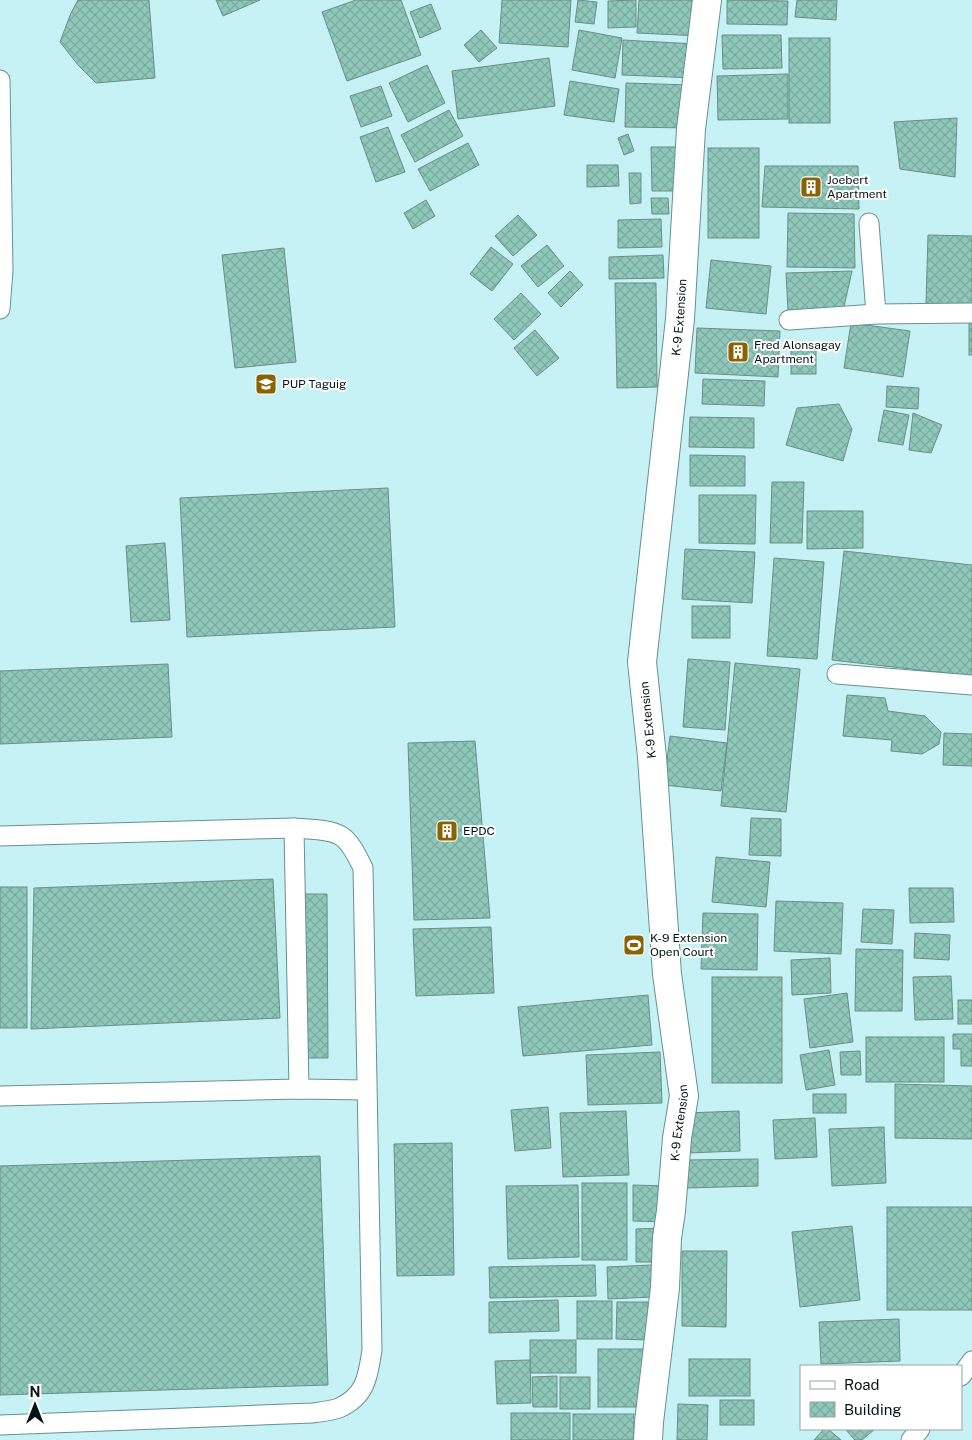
<svg xmlns="http://www.w3.org/2000/svg" width="972" height="1440" font-family="'Public Sans',sans-serif">
	<style>
		.building { fill: url(#building-cross-hatch); stroke: #698f85 }
		.lines { fill: none; stroke-linecap: round; stroke-linejoin: round }
		.lane-casing { stroke: #688f93; stroke-width: 21 }
		.street-casing { stroke: #688f93; stroke-width: 30 }
		.lane { stroke: #fff; stroke-width: 19 }
		.street { stroke: #fff; stroke-width: 28 }
		.labels { text-anchor: middle; stroke-width: 4; stroke-linejoin: round; paint-order: stroke }
		.poi-label { font-size: 12px; fill: #051416; stroke: #fff; text-anchor: start }
		.street-label { font-size: 12px; fill: #051416; stroke: #fff }
	</style>
	<defs>
		<pattern id="building-cross-hatch" width="8" height="8" patternUnits="userSpaceOnUse" patternTransform="scale(1.25)"><rect width="8" height="8" fill="#8fc8ba"/><path d="M0 0l8 8M0 8l8-8" fill="none" stroke="#7aab9f"/></pattern>
	</defs>
	<rect width="100%" height="100%" fill="#c7f2f5"/>
	<!-- building -->
	<g class="building">
		<path d="M78 0H149L155 78 96 83 78 65 60 42 71 13Z"/>
		<path d="M216 0H260L223 16Z"/>
		<path d="M356 0H401L421 55 347 81 322 12Z"/>
		<path d="M502 0H571L568 47 499 43Z"/>
		<path d="M578 0 597 2 594 24 575 22Z"/>
		<path d="M636 0V27L608 28V1Z"/>
		<path d="M639 0H703L700 36 637 33Z"/>
		<path d="M727 0 788 1 787 25 727 24Z"/>
		<path d="M797 0H837L836 20 795 17Z"/>
		<path d="M431 4 441 29 420 38 410 12Z"/>
		<path d="M481 30 497 48 479 62 464 45Z"/>
		<path d="M579 30 622 38 615 78 572 70Z"/>
		<path d="M722 35H781L782 68 723 69Z"/>
		<rect x="789" y="38" width="41" height="85"/>
		<path d="M623 40 696 44 695 78 622 75Z"/>
		<path d="M549 58 555 106 458 119 452 71Z"/>
		<path d="M427 65 445 103 408 122 389 83Z"/>
		<path d="M788 74V119L718 120 717 76Z"/>
		<path d="M570 81 619 89 614 122 564 115Z"/>
		<path d="M626 83 690 85 689 128 625 127Z"/>
		<path d="M381 86 392 116 361 127 350 96Z"/>
		<path d="M449 110 463 136 415 162 401 135Z"/>
		<path d="M957 118 955 177 900 169 894 122Z"/>
		<path d="M388 127 405 172 376 182 360 137Z"/>
		<path d="M628 134 634 151 624 155 618 138Z"/>
		<path d="M468 143 479 165 430 191 418 169Z"/>
		<path d="M651 147H679V191H652Z"/>
		<rect x="708" y="148" width="51" height="90"/>
		<path d="M587 165H618L619 186 587 187Z"/>
		<path d="M765 166H858L859 209 762 207Z"/>
		<path d="M629 173H641V203L630 204Z"/>
		<path d="M651 198H668L669 214H652Z"/>
		<path d="M426 200 435 216 413 229 404 213Z"/>
		<path d="M788 213 854 214 855 268 787 267Z"/>
		<path d="M518 215 537 235 513 256 495 236Z"/>
		<path d="M661 219 662 247 618 248V220Z"/>
		<path d="M928 235 972 236V305L926 304Z"/>
		<path d="M547 245 564 266 538 287 521 266Z"/>
		<path d="M491 247 513 264 492 291 470 274Z"/>
		<path d="M284 248 296 362 235 368 222 255Z"/>
		<path d="M663 255 664 278 609 279V257Z"/>
		<path d="M711 260 771 266 766 314 706 308Z"/>
		<path d="M570 271 583 285 561 307 548 293Z"/>
		<path d="M852 271 843 311H788L786 273Z"/>
		<path d="M615 283H656L657 387 617 388Z"/>
		<path d="M521 293 541 314 514 340 494 319Z"/>
		<path d="M851 323 910 331 903 377 844 368Z"/>
		<rect x="969" y="324" width="3" height="31"/>
		<path d="M697 328 780 331 778 377 695 373Z"/>
		<path d="M535 330 559 358 537 376 514 348Z"/>
		<rect x="791" y="343" width="25" height="31"/>
		<path d="M703 379 765 381 764 406 702 404Z"/>
		<path d="M887 386 919 388 918 409 886 407Z"/>
		<path d="M839 404 852 429 843 461 786 445 797 408Z"/>
		<path d="M884 410 909 415 903 445 878 441Z"/>
		<path d="M913 413 942 425 931 453 909 450Z"/>
		<path d="M690 417 754 418V448L689 447Z"/>
		<path d="M690 455 745 456V486H690Z"/>
		<path d="M772 482H804L802 543H770Z"/>
		<path d="M388 488 395 627 187 637 180 498Z"/>
		<path d="M699 495H756L755 544 699 543Z"/>
		<path d="M807 511H863V548L807 549Z"/>
		<path d="M165 543 170 620 131 622 126 546Z"/>
		<path d="M685 549 755 552 752 603 682 599Z"/>
		<path d="M844 551 972 565V676L832 660Z"/>
		<path d="M774 558 824 562 817 659 767 656Z"/>
		<rect x="692" y="606" width="38" height="32"/>
		<path d="M688 659 730 662 725 730 683 727Z"/>
		<path d="M735 663 800 669 786 812 721 806Z"/>
		<path d="M168 664 172 737 0 744V671Z"/>
		<path d="M847 695 885 698 888 711 925 716 941 732 939 744 922 754 891 751 892 740 843 736Z"/>
		<path d="M944 733 972 734V766L943 765Z"/>
		<path d="M670 736 727 743 721 791 664 785Z"/>
		<path d="M475 741 490 918 414 920 408 743Z"/>
		<path d="M751 818 781 819V856L749 855Z"/>
		<path d="M716 857 770 862 766 907 712 902Z"/>
		<path d="M273 879 280 1018 31 1029 34 888Z"/>
		<rect x="0" y="887" width="27" height="141"/>
		<path d="M909 888H953L954 922 910 923Z"/>
		<path d="M299 894H327L328 1058H301Z"/>
		<path d="M776 901 843 903 841 954 774 951Z"/>
		<path d="M863 909 894 910 892 944 861 942Z"/>
		<path d="M703 913 758 914 757 970 701 969Z"/>
		<path d="M491 927 494 993 416 996 413 929Z"/>
		<path d="M915 933 950 935 949 960 914 958Z"/>
		<path d="M856 949 903 950 902 1011H855Z"/>
		<path d="M830 958 831 993 792 995 791 960Z"/>
		<path d="M951 976 953 1019 915 1020 913 977Z"/>
		<rect x="712" y="977" width="70" height="106"/>
		<path d="M847 993 853 1042 810 1048 804 999Z"/>
		<path d="M648 995 652 1045 523 1056 518 1007Z"/>
		<rect x="958" y="1000" width="14" height="24"/>
		<path d="M953 1034H972V1066H961V1049H953Z"/>
		<rect x="866" y="1037" width="78" height="45"/>
		<path d="M829 1050 835 1085 806 1090 800 1055Z"/>
		<path d="M860 1051 861 1075H841L840 1052Z"/>
		<path d="M660 1052 662 1103 588 1105 586 1055Z"/>
		<path d="M895 1084 972 1086V1139L895 1138Z"/>
		<rect x="813" y="1094" width="33" height="19"/>
		<path d="M548 1107 551 1148 515 1151 511 1110Z"/>
		<path d="M626 1111 629 1175 563 1177 560 1113Z"/>
		<path d="M739 1111 740 1151 687 1153 686 1113Z"/>
		<path d="M815 1118 817 1157 775 1159 773 1120Z"/>
		<path d="M884 1127 886 1183 832 1186 829 1129Z"/>
		<path d="M452 1143 454 1275 397 1276 394 1144Z"/>
		<path d="M320 1156 328 1385 0 1395V1166Z"/>
		<path d="M758 1159V1186L687 1188 686 1160Z"/>
		<rect x="582" y="1183" width="45" height="77"/>
		<path d="M578 1185 579 1257 508 1259 506 1186Z"/>
		<path d="M633 1185 667 1186V1222L633 1221Z"/>
		<rect x="887" y="1207" width="85" height="103"/>
		<path d="M852 1226 860 1300 800 1307 792 1232Z"/>
		<path d="M663 1228V1262H636V1229Z"/>
		<path d="M682 1251H727L726 1327 682 1326Z"/>
		<path d="M595 1265 596 1296 490 1298 489 1267Z"/>
		<path d="M652 1265 653 1297 608 1299 607 1267Z"/>
		<path d="M558 1300 559 1331 489 1333V1302Z"/>
		<rect x="577" y="1301" width="35" height="38"/>
		<path d="M617 1302H648V1340L616 1339Z"/>
		<path d="M899 1319 900 1361 821 1364 819 1322Z"/>
		<rect x="530" y="1340" width="46" height="33"/>
		<rect x="598" y="1349" width="51" height="58"/>
		<rect x="689" y="1359" width="61" height="37"/>
		<path d="M530 1360 531 1403 497 1404 495 1361Z"/>
		<path d="M557 1376V1407H533L532 1377Z"/>
		<rect x="560" y="1377" width="30" height="32"/>
		<rect x="720" y="1400" width="34" height="25"/>
		<path d="M678 1404 708 1405 707 1440H677Z"/>
		<rect x="511" y="1413" width="59" height="27"/>
		<rect x="573" y="1414" width="61" height="26"/>
		<path d="M824 1429H828L841 1440H814Z"/>
		<path d="M845 1429H875L862 1440H855Z"/>
	</g>
	<g class="lines">
		<!-- lane casing -->
		<g class="lane-casing">
			<g id="lane">
				<path d="M0 80 3 271 0 309"/>
				<path d="M869 223 876 314"/>
				<path d="M789 320 876 314 972 313"/>
				<path d="M837 674 972 685"/>
				<path d="M294 828 299 1089"/>
				<path d="M0 836 294 828C306 829 331 829 341 836 351 842 358 858 363 868L372 1350C368 1376 366 1396 339 1408 331 1411 320 1412 312 1413L0 1425"/>
				<path d="M0 1096 299 1089 366 1090"/>
				<path d="M961 1376 972 1361"/>
				<path d="M911 1440 920 1429"/>
			</g>
		</g>
		<!-- street casing -->
		<g class="street-casing">
			<g id="street">
				<path id="s1" d="M648 1440 649 1422 665 1288 667 1238 671 1211 677 1138 684 1096 667 974 652 757 642 662 680 319 691 129 707 0"/>
			</g>
		</g>
		<!-- lane -->
		<use href="#lane" class="lane"/>
		<!-- street -->
		<use href="#street" class="street"/>
	</g>
	<!-- icons -->
	<defs>
		<g id="building-square" transform="scale(1.125)"><rect x="-9" y="-9" width="18" height="18" rx="4" fill="#8b6202" stroke="#fff"/><path d="M-4-6H4V6H1V3H-1V6H-4ZM-2.5-4.3h1.7v1.8h-1.7ZM.8-4.3h1.7v1.8H.8ZM-2.5-1h1.7V.8h-1.7ZM.8-1h1.7V.8H.8Z" fill="#fff"/></g>
		<g id="university-square" transform="scale(1.125)"><rect x="-9" y="-9" width="18" height="18" rx="4" fill="#8b6202" stroke="#fff"/><path d="M0-5L7-2L0 1L-7-2ZM-4 1L0 2.5L4 1V4Q0 6-4 4Z" fill="#fff"/></g>
		<g id="stadium-square" transform="scale(1.125)"><rect x="-9" y="-9" width="18" height="18" rx="4" fill="#8b6202" stroke="#fff"/><path d="M0-5a6.5 5 0 1 0 0 10a6.5 5 0 1 0 0-10ZM-3.5-1.8h7v3.6h-7Z" fill="#fff"/></g>
	</defs>
	<g fill-rule="evenodd">
		<use href="#building-square" x="811" y="187"/>
		<use href="#building-square" x="738" y="352"/>
		<use href="#university-square" x="266" y="384"/>
		<use href="#building-square" x="447" y="831"/>
		<use href="#stadium-square" x="634" y="945"/>
	</g>
	<g class="labels">
		<!-- poi labels -->
		<g class="poi-label">
			<text x="827" y="184">Joebert<tspan x="827" dy="14">Apartment</tspan></text>
			<text x="754" y="349">Fred Alonsagay<tspan x="754" dy="14">Apartment</tspan></text>
			<text x="282" y="388">PUP Taguig</text>
			<text x="463" y="835">EPDC</text>
			<text x="650" y="942">K-9 Extension<tspan x="650" dy="14">Open Court</tspan></text>
		</g>
		<!-- street labels -->
		<g class="street-label">
			<text dy="4" stroke="none"><textPath href="#s1" startOffset="1129">K-9 Extension</textPath></text>
			<text transform="translate(648 720) rotate(-96)" y="4">K-9 Extension</text>
			<text dy="4" stroke="none"><textPath href="#s1" startOffset="319">K-9 Extension</textPath></text>
		</g>
	</g>
	<!-- legend -->
	<rect x="800" y="1365" width="162" height="65" fill="#ffffff" stroke="#9ba1a2"/>
	<rect x="810" y="1381" width="25" height="8" fill="#ffffff" stroke="#9ba1a2"/>
	<text x="844" y="1390" font-size="15" fill="#051416">Road</text>
	<rect x="810" y="1402" width="25" height="15" fill="url(#building-cross-hatch)" stroke="#9ba1a2"/>
	<text x="844" y="1415" font-size="15" fill="#051416">Building</text>
	<!-- north arrow -->
	<g transform="translate(35 1405)" stroke="#ffffff" stroke-width="4" paint-order="stroke">
	<path d="M0-4L9 19L0 12L-9 19Z" fill="#051416"/>
	<text y="-8" font-size="14" font-weight="bold" text-anchor="middle" fill="#051416">N</text>
	</g>
</svg>
